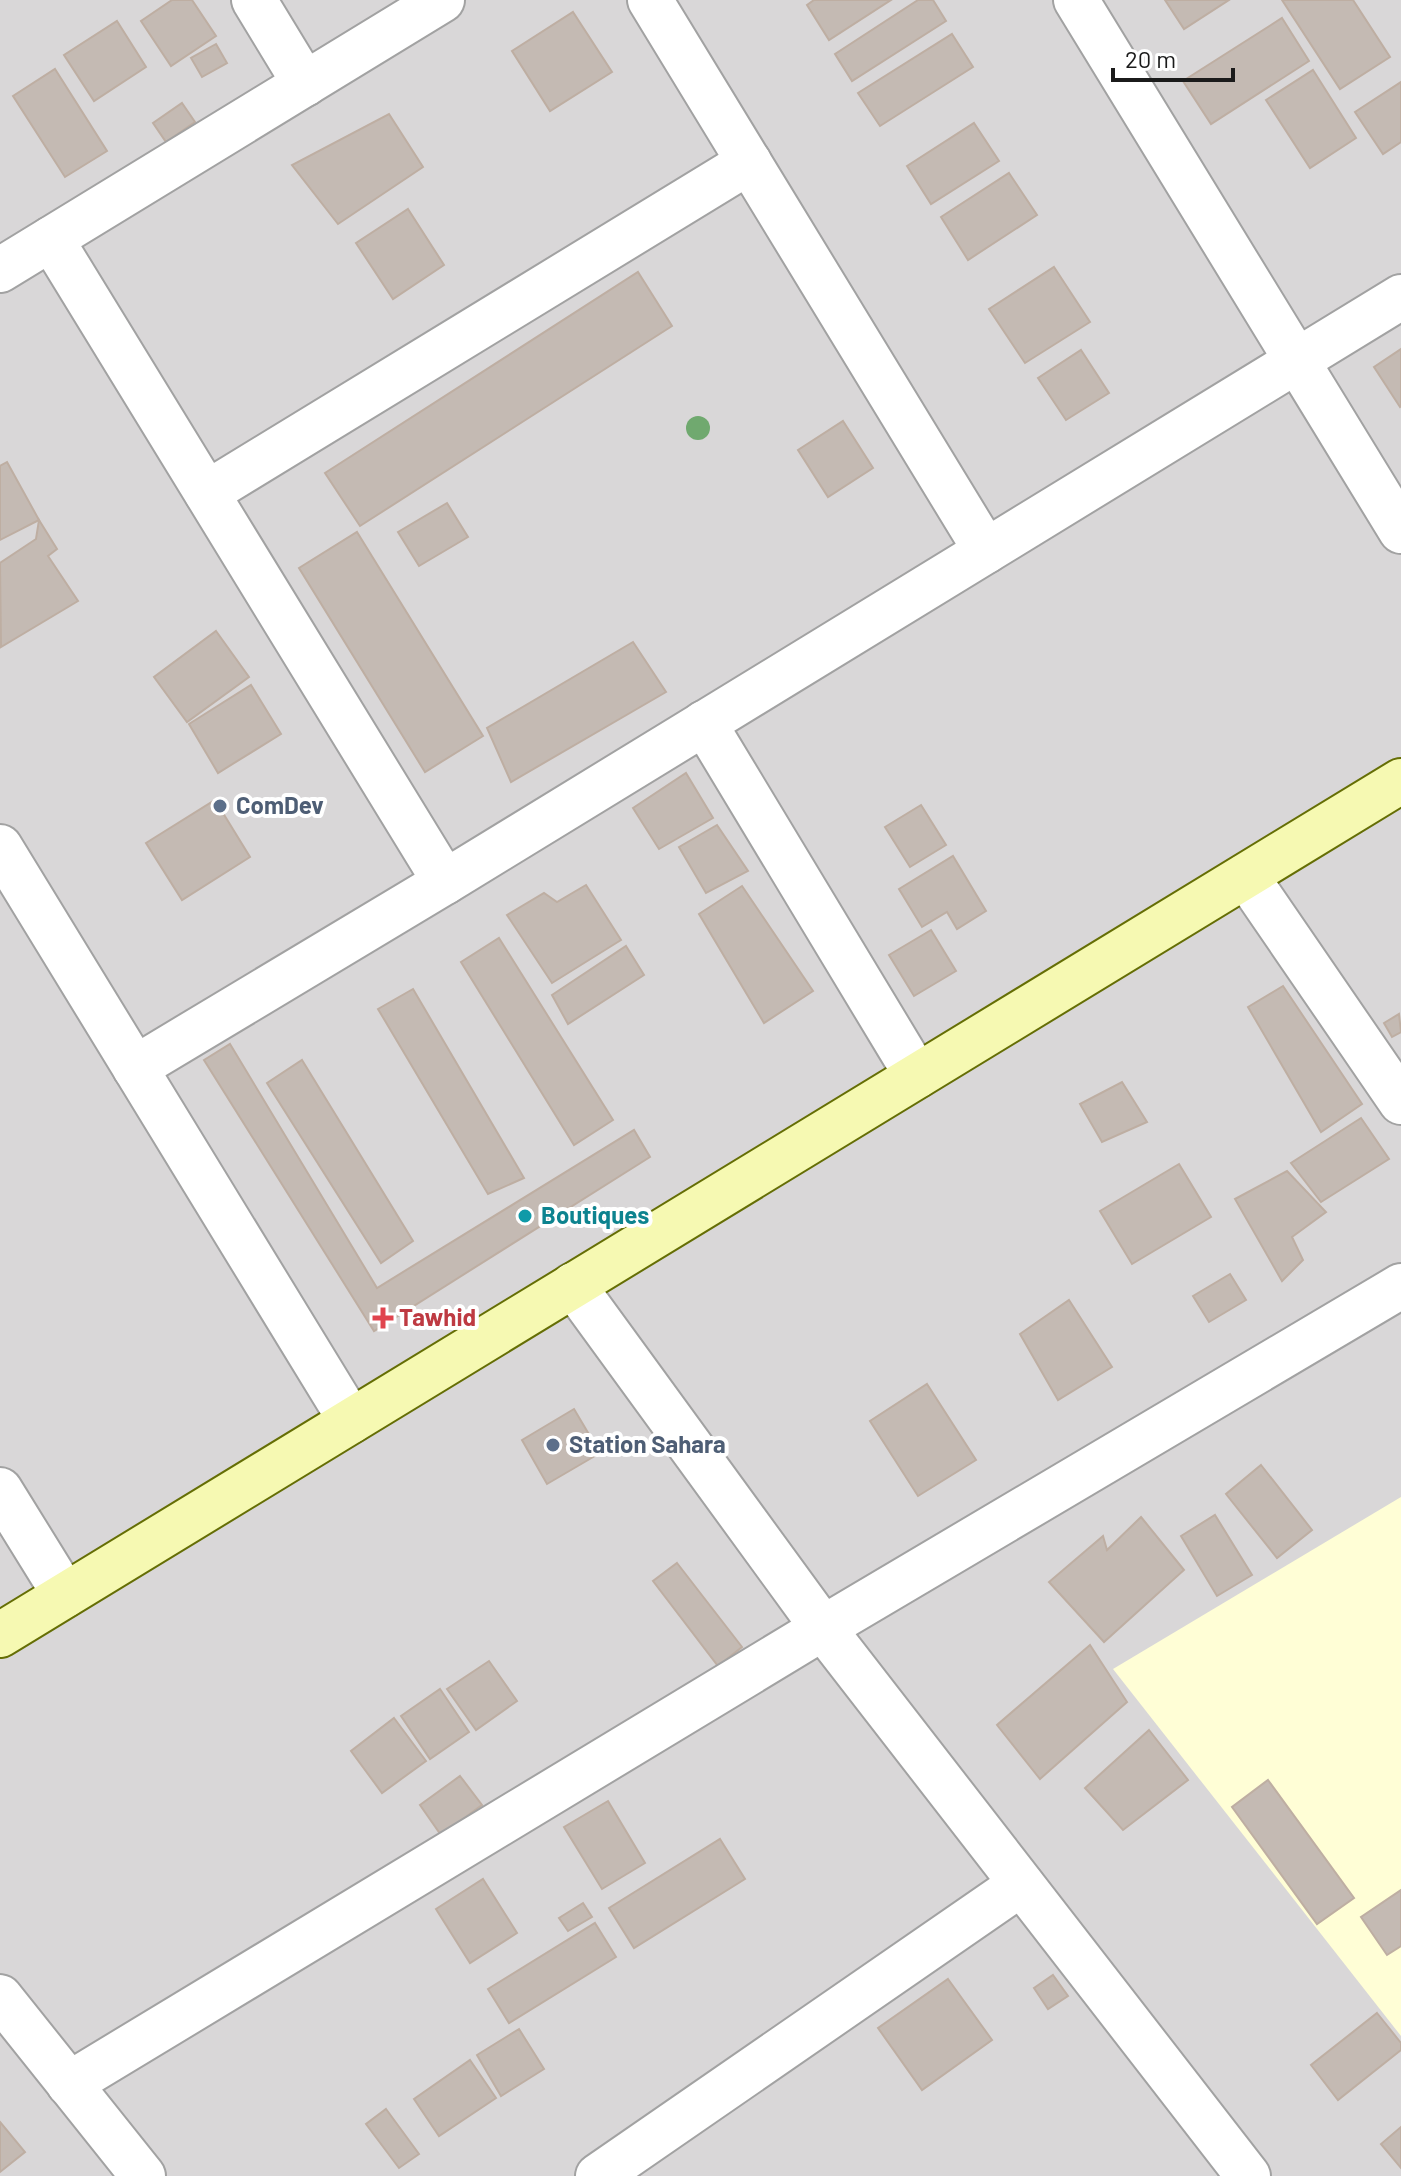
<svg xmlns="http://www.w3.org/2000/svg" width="1401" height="2176" font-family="Barlow,sans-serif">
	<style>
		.residential { fill: #d9d7d8 }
		.education { fill: #fffed6 }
		.building { fill: #c4bab3; stroke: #beaea2; stroke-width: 2 }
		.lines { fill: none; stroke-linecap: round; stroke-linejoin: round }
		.street-casing { stroke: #a2a2a2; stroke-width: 48 }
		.secondary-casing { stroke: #656e05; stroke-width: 48 }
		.street { stroke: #fff; stroke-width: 44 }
		.secondary { stroke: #f6f9b2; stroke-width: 44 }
		.tree { fill: #70a96f }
		.service-dot { fill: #5c6f8a; stroke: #fff; stroke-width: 3 }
		.culture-dot { fill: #0f9aa8; stroke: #fff; stroke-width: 3 }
		.health-dot { fill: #e0444e; stroke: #fff; stroke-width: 3 }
		.labels { text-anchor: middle; stroke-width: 8; stroke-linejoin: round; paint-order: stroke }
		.service-label { font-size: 24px; font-weight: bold; fill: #4e5e75; stroke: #fff; text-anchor: start }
		.culture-label { font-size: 24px; font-weight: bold; fill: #0d838f; stroke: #fff; text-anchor: start }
		.health-label { font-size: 24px; font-weight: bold; fill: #be3a42; stroke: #fff; text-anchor: start }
	</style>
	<rect width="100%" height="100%" fill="#ece8e0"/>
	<!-- residential -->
	<rect class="residential" x="0" y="0" width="1401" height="2176"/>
	<!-- education -->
	<path class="education" d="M1401 1497V2036L1113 1669Z"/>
	<!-- building -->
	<g class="building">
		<path d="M172 0H192L216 36 171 66 141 21Z"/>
		<path d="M814 0H891L829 40 807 5Z"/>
		<path d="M918 0H933L946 21 852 81 835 54Z"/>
		<path d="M1165 0H1229L1184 29Z"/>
		<path d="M1282 0H1353L1390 57 1340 89Z"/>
		<path d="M573 12 612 72 550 111 512 51Z"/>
		<path d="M1282 18 1309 61 1211 124 1183 81Z"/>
		<path d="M117 21 146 67 94 101 64 55Z"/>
		<path d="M952 34 973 67 880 126 858 93Z"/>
		<path d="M216 44 227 63 202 77 191 58Z"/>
		<path d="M55 69 107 151 65 177 13 96Z"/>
		<path d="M1313 70 1356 138 1310 168 1266 100Z"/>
		<path d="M1401 82V142L1383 154 1355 112Z"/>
		<path d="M182 103 195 122 166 142 153 123Z"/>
		<path d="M389 114 423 167 338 224 292 165Z"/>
		<path d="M974 123 999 161 931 204 907 166Z"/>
		<path d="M1009 173 1037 215 968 260 941 217Z"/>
		<path d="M408 209 444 265 393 299 356 243Z"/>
		<path d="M1054 267 1090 322 1025 363 989 309Z"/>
		<path d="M638 272 672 326 360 526 325 473Z"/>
		<path d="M1401 349V406L1400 407 1374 367Z"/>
		<path d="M1081 350 1109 393 1066 420 1038 378Z"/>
		<path d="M843 421 873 468 828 497 798 450Z"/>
		<path d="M7 462 39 520 0 540V466Z"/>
		<path d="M447 503 468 537 419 566 398 532Z"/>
		<path d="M39 520 57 549 48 556 78 601 1 647 0 563 36 539Z"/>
		<path d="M357 532 483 736 425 772 299 568Z"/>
		<path d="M216 631 249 677 187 722 154 677Z"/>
		<path d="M633 642 666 692 511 782 487 728Z"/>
		<path d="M251 685 281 734 218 773 189 724Z"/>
		<path d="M686 773 713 818 659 849 633 808Z"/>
		<path d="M215 800 250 857 182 900 146 843Z"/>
		<path d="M921 805 946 845 910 867 885 827Z"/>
		<path d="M717 825 748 871 706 893 679 847Z"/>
		<path d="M953 856 986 911 957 929 947 912 922 927 899 889Z"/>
		<path d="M586 885 621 940 552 983 507 915 544 893 557 902Z"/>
		<path d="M742 886 813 991 764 1023 699 914Z"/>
		<path d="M931 930 956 971 914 996 889 955Z"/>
		<path d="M499 938 613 1120 574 1145 461 962Z"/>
		<path d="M626 946 644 975 568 1024 552 995Z"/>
		<path d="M1283 986 1362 1104 1321 1132 1248 1007Z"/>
		<path d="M413 989 524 1178 488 1194 378 1009Z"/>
		<path d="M1399 1014 1401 1032 1392 1037 1384 1023Z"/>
		<path d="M230 1044 377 1288 634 1130 650 1157 374 1331 204 1060Z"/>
		<path d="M302 1060 413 1241 381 1263 267 1083Z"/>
		<path d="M1122 1082 1147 1122 1102 1142 1080 1104Z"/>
		<path d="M1361 1118 1389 1159 1321 1202 1291 1163Z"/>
		<path d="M1179 1164 1211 1217 1132 1264 1100 1211Z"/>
		<path d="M1287 1171 1326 1212 1292 1237 1303 1260 1282 1281 1235 1199Z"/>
		<path d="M1230 1274 1246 1300 1209 1322 1193 1296Z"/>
		<path d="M1069 1300 1112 1367 1058 1400 1020 1334Z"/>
		<path d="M927 1384 976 1460 918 1496 870 1421Z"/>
		<path d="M574 1409 600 1453 547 1484 522 1440Z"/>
		<path d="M1261 1465 1312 1530 1277 1558 1226 1494Z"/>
		<path d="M1215 1515 1252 1575 1217 1596 1181 1536Z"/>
		<path d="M1141 1517 1184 1570 1104 1642 1049 1582 1103 1536 1107 1550Z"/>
		<path d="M677 1563 742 1647 718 1666 653 1581Z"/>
		<path d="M1090 1645 1127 1702 1040 1779 997 1725Z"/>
		<path d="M489 1661 517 1701 476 1730 447 1689Z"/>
		<path d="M440 1689 469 1732 430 1759 401 1716Z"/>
		<path d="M394 1718 426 1761 382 1793 351 1751Z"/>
		<path d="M1149 1730 1188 1780 1123 1830 1085 1788Z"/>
		<path d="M460 1776 482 1805 441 1835 420 1805Z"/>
		<path d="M1268 1780 1354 1898 1317 1924 1232 1807Z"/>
		<path d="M608 1801 645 1863 602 1889 564 1827Z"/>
		<path d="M720 1839 745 1879 634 1948 609 1908Z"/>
		<path d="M483 1879 517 1933 470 1963 436 1909Z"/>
		<path d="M1401 1890V1946L1387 1955 1361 1917Z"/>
		<path d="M583 1903 592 1917 568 1931 559 1918Z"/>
		<path d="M595 1923 616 1957 509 2023 488 1989Z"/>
		<path d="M1053 1975 1068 1996 1048 2009 1034 1988Z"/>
		<path d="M948 1979 992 2040 922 2090 878 2028Z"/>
		<path d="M1377 2013 1401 2043V2050L1338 2100 1311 2065Z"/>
		<path d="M519 2029 544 2069 501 2096 477 2055Z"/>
		<path d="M470 2060 496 2098 439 2136 414 2099Z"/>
		<path d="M386 2109 419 2154 399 2168 366 2124Z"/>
		<path d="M0 2122 25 2152 0 2172Z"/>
		<path d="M1401 2127V2168L1381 2144Z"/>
	</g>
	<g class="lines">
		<!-- street casing -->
		<g class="street-casing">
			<g id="street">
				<path d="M254 0 305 84"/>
				<path d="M650 0 986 551"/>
				<path d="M1076 0 1401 531"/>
				<path d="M51 239 445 882 1401 297"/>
				<path d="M0 270 442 0"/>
				<path d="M207 493 749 162"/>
				<path d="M704 723 917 1076"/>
				<path d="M0 847 351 1421"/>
				<path d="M1246 876 1401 1102"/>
				<path d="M135 1068 445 882"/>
				<path d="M573 1285 823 1628 1248 2176"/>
				<path d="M0 1490 65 1595"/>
				<path d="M0 1997 143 2176"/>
				<path d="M69 2084 823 1628 1401 1286"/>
				<path d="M598 2176 1021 1884"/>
			</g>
		</g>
		<!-- secondary casing -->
		<g class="secondary-casing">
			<path id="secondary" d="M0 1635 1401 781"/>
		</g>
		<!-- street -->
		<use href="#street" class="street"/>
		<!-- secondary -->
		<use href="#secondary" class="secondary"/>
	</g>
	<!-- trees -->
	<circle class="tree" cx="698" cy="428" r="12"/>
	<!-- markers -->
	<g class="service-dot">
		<circle cx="220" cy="806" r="8"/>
		<circle cx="553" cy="1445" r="8"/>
	</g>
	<circle class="culture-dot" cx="525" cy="1216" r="8"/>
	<path class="health-dot" d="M379 1306h8v8h8v8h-8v8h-8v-8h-8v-8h8z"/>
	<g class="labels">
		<!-- service labels -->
		<g class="service-label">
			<text x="236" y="814">ComDev</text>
			<text x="569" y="1453">Station Sahara</text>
		</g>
		<!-- culture labels -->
		<g class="culture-label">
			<text x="541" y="1224">Boutiques</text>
		</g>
		<!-- health labels -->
		<g class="health-label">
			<text x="399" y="1326">Tawhid</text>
		</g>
	</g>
	<!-- scale -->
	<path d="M1113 68v12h120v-12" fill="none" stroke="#1b1b1b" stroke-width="4"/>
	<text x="1125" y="68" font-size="24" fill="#1b1b1b" stroke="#ffffff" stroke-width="6" paint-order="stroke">20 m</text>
</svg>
